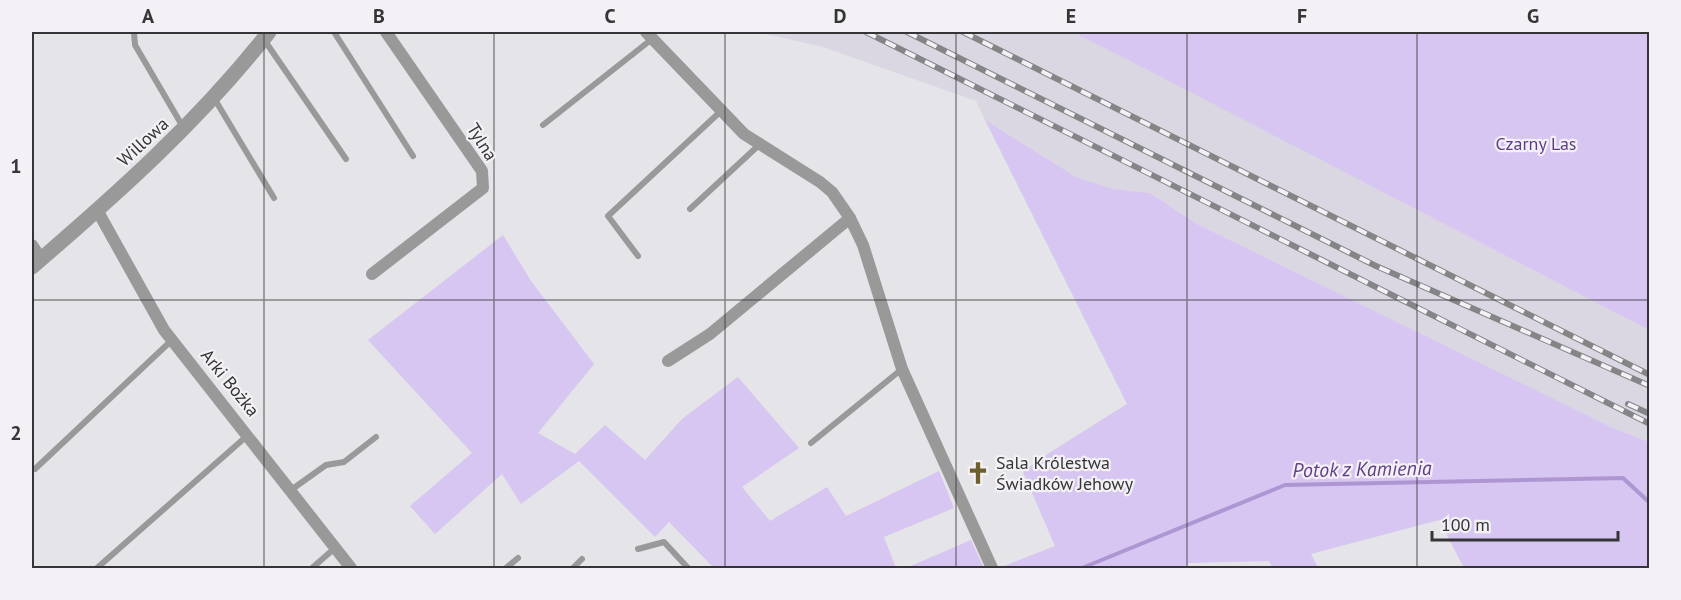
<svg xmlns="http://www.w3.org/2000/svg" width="1681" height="600" font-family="'PT Sans',sans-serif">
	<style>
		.built { fill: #dbd7e2 }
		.green { fill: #d6c6f1 }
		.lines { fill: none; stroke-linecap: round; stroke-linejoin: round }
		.stream { stroke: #ae96d2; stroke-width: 4 }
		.service { stroke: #99999a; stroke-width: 6 }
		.minor { stroke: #99999a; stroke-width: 12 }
		.tertiary { stroke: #99999a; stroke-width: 15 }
		.rail-casing { stroke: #858487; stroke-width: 6 }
		.rail { stroke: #f3f1f5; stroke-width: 4; stroke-dasharray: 11; stroke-linecap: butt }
		.grid { fill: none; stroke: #353436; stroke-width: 1.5; stroke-opacity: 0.55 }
		.labels { text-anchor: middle; stroke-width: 4.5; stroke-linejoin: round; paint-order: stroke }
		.street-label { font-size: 18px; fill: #353436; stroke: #f3f1f5 }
		.park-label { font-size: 18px; fill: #5e3d86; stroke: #f3f1f5 }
		.poi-label { font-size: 18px; fill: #353436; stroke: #f3f1f5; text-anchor: start }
		.water-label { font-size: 20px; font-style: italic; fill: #614089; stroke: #f3f1f5 }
		.neatline { fill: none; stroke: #353436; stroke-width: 2 }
		.grid-label { font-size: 20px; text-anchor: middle; font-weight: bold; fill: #353436 }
	</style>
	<rect width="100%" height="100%" fill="#e5e4e8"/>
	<!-- built -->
	<path class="built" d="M756 32H1076L1649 330V442L1613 428 1197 224 1150 193 1113 189 1076 177 985 120 976 101 823 47Z"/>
	<!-- green -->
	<g class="green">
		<path d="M1073 32H1649V330L1142 67Z"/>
		<path d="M985 120 1076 177 1113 189 1150 193 1197 224 1613 428 1649 442V568H1464L1439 520 1311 554 1318 568H1273L1269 561 1189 563 1184 568H999L1055 546 1023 472 1049 453 1127 404Z"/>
		<path d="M503 235 531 281 594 364 538 433 575 454 605 425 645 460 682 419 738 377 799 448 742 487 770 521 827 487 846 516 939 471 954 508 884 537 896 568H714L669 522 655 537 579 461 521 504 502 474 435 534 410 506 472 453 368 340Z"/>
		<path d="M971 540 984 568H906Z"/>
	</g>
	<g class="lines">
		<!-- stream -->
		<path class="stream" d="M1082 568 1285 485 1623 478 1650 503"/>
		<!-- service -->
		<g class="service">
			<path d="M134 32 135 45 183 127"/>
			<path d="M334 32 413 156"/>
			<path d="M265 41 346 159"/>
			<path d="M214 98 274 198"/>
			<path d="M543 125 652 39"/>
			<path d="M690 209 759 145"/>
			<path d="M638 256 608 216 721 111"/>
			<path d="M811 443 902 369"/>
			<path d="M35 469 172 340"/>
			<path d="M291 490 326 465 344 462 376 437"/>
			<path d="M638 549 664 542 688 568"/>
			<path d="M97 568 248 435"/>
			<path d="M312 568 335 548"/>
			<path d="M506 568 518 558"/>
			<path d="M573 568 582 559"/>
		</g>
		<!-- minor -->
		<g class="minor">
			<path d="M646 32 744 134 820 182 832 192 850 218 863 245 902 369 992 568"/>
			<path d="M97 210 164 330 351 568"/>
			<path d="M32 245 41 259"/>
			<path d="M372 274 483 188 482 171 386 32"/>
			<path d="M668 361 710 334 850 218"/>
		</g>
		<!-- tertiary -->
		<path class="tertiary" d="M32 267C118 193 198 122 269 32"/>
		<!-- rail casing -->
		<g class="rail-casing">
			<g id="rail">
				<path d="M866 32 1650 424"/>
				<path d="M907 32 1376 266 1650 386"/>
				<path d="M963 32 1650 375"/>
				<path d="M1628 404 1650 414"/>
			</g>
		</g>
		<!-- rail -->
		<use href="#rail" class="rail"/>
	</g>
	<!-- grid -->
	<path class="grid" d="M264 32V568M494 32V568M725 32V568M956 32V568M1187 32V568M1417 32V568M32 300H1650"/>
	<!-- icons -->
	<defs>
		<g id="church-bare" transform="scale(1.8)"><path d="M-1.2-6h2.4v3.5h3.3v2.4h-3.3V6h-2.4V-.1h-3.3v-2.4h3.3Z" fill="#6d5e2b" stroke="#f3f1f5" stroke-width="2.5" paint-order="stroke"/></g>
	</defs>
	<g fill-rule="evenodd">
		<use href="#church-bare" x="978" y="473"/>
	</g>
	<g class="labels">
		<!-- street labels -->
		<g class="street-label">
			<text transform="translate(143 142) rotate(-43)" y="6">Willowa</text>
			<text transform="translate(482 142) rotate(58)" y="6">Tylna</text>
			<text transform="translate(230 383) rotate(51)" y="6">Arki Bożka</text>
		</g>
		<!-- park labels -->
		<g class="park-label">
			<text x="1536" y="150">Czarny Las</text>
		</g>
		<!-- poi labels -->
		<g class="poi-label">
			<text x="996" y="469">Sala Królestwa<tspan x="996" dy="21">Świadków Jehowy</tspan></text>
		</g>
		<!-- water labels -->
		<g class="water-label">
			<text transform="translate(1362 469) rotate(-1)" y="7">Potok z Kamienia</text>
		</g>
	</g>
	<!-- border -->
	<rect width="1681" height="600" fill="none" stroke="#f3f1f5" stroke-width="66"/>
	<!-- scale -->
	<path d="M1432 531v9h186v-9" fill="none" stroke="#353436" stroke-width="3"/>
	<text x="1441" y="531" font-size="18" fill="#353436" stroke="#f3f1f5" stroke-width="4.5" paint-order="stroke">100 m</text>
	<rect x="33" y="33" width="1615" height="534" class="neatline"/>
	<g class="grid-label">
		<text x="148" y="23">A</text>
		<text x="379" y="23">B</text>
		<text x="610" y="23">C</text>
		<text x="840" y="23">D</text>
		<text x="1071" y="23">E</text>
		<text x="1302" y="23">F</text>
		<text x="1533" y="23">G</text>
		<text x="16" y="173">1</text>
		<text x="16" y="440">2</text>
	</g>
</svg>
